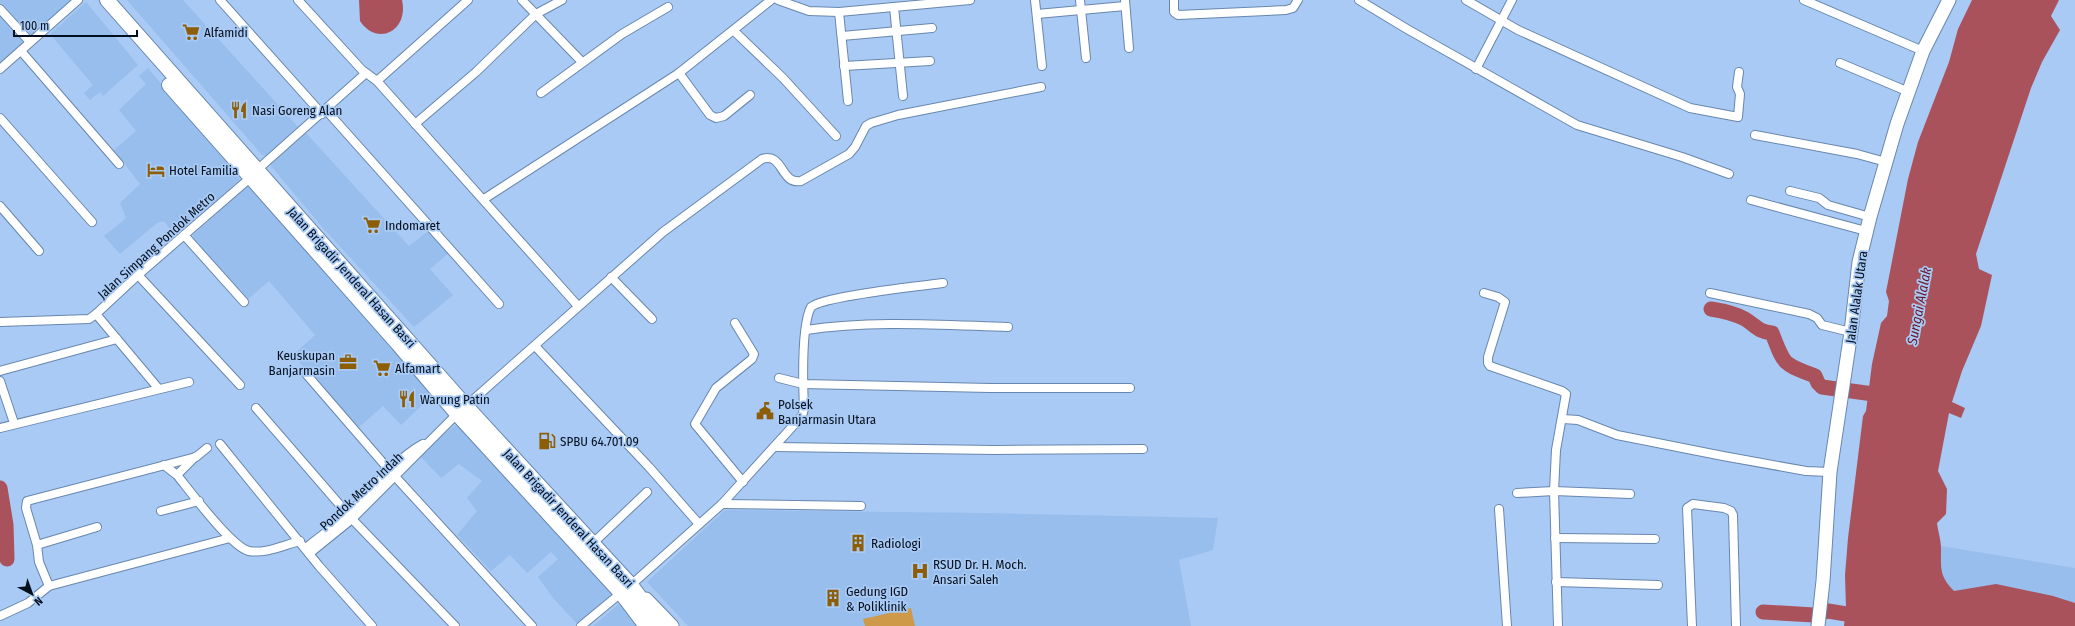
<svg xmlns="http://www.w3.org/2000/svg" width="2075" height="626" font-family="'Fira Sans Condensed',sans-serif">
	<style>
		.built { fill: #98beed }
		.green { fill: #cf994a }
		.water { fill: #aa525c }
		.lines { fill: none; stroke-linecap: round; stroke-linejoin: round }
		.river { stroke: #aa525c; stroke-width: 15 }
		.minor-casing { stroke: #6887ae; stroke-width: 10 }
		.primary-casing { stroke: #6887ae; stroke-width: 15 }
		.trunk-casing { stroke: #6887ae; stroke-width: 16 }
		.minor { stroke: #fff; stroke-width: 8 }
		.primary { stroke: #fff; stroke-width: 13 }
		.trunk { stroke: #fff; stroke-width: 14 }
		.labels { text-anchor: middle; stroke-width: 3.5; stroke-linejoin: round; paint-order: stroke }
		.poi-label { font-size: 13px; fill: #040f1d; stroke: #a9caf4; text-anchor: start }
		.street-label { font-size: 13px; fill: #040f1d; stroke: #a9caf4 }
		.water-label { font-size: 14px; font-style: italic; fill: #6a1627; stroke: #a9caf4 }
	</style>
	<rect width="100%" height="100%" fill="#a9caf4"/>
	<!-- built -->
	<g class="built">
		<path d="M0 0H75L0 65Z"/>
		<path d="M127 0H183L299 128 267 157 262 155Z"/>
		<path d="M86 2 138 65 103 96 100 92 90 100 84 93 93 85 50 34Z"/>
		<path d="M148 68 240 179 186 231 176 237 164 221 157 223 120 254 104 236 126 218 120 203 140 184 114 150 136 131 119 110 146 84 139 76Z"/>
		<path d="M306 133 409 246 431 229 450 252 430 269 453 295 414 327 323 228 271 166V162Z"/>
		<path d="M246 187H249L377 329 432 396 401 425 383 406 358 428 293 355 315 335 269 281 247 300 193 241V235Z"/>
		<path d="M458 423 617 593 579 626 553 598 538 577 558 559 551 552 527 573 510 555 491 571 457 535 477 511 467 498 482 481 459 464 441 478 419 455Z"/>
		<path d="M725 510 984 513 1218 518 1213 550 1179 560 1191 626H688L647 582Z"/>
		<path d="M1941 546 2075 568V626H1937Z"/>
		<path d="M620 603 642 626H593Z"/>
	</g>
	<!-- green -->
	<path class="green" d="M911 608 915 626H865L863 619Z"/>
	<!-- water -->
	<g class="water">
		<path d="M359 0H402C409 31 377 47 360 21Z"/>
		<path d="M1972 0H2059L2051 16 2060 30 2042 62 2031 88 1976 254 1979 269 1992 275 1981 326 1962 371 1952 402 1965 408 1961 418 1949 413 1938 471 1947 489 1946 514 1937 523C1938 531 1941 540 1941 548 1941 568 1939 576 1954 591L1996 584 2053 596 2075 603V626H1844L1846 608 1845 575 1848 538 1863 416 1866 411 1872 364 1881 323 1887 316 1889 301 1886 292 1908 179 1918 142 1949 62 1958 29Z"/>
	</g>
	<g class="lines">
		<!-- river -->
		<g class="river">
			<path d="M1711 309C1724 311 1734 313 1745 319 1756 326 1759 332 1772 333 1785 366 1782 363 1815 376L1818 383 1822 387 1888 396"/>
			<path d="M0 488 6 525 7 559"/>
			<path d="M1763 612 1814 615 1828 611 1865 617"/>
		</g>
		<!-- minor casing -->
		<g class="minor-casing">
			<g id="minor">
				<path d="M220 0 322 114"/>
				<path d="M298 0 362 70 377 81 578 306"/>
				<path d="M522 0 582 62"/>
				<path d="M778 0 809 11 839 12 970 0"/>
				<path d="M1035 0 1042 66"/>
				<path d="M1080 0 1086 58"/>
				<path d="M1125 0 1129 48"/>
				<path d="M1174 0V12L1178 15 1286 10 1293 8 1298 0"/>
				<path d="M1359 0 1407 29 1577 125 1682 157 1729 174"/>
				<path d="M1466 0 1518 30 1690 108 1738 117 1740 94 1737 87 1739 72"/>
				<path d="M1804 0 1923 51"/>
				<path d="M894 7 903 96"/>
				<path d="M0 9 30 42"/>
				<path d="M839 12 848 101"/>
				<path d="M1037 14 1125 6"/>
				<path d="M734 31 783 78 836 136"/>
				<path d="M842 36 932 28"/>
				<path d="M21 51 119 164"/>
				<path d="M1840 63 1909 92"/>
				<path d="M844 66 930 61"/>
				<path d="M0 69 78 0"/>
				<path d="M1476 69 1512 0"/>
				<path d="M679 73 710 115 716 118 724 116 750 95"/>
				<path d="M377 81 468 0"/>
				<path d="M541 93 622 34 668 7"/>
				<path d="M326 110 499 304"/>
				<path d="M0 118 92 222"/>
				<path d="M415 124 476 72 536 14 562 0"/>
				<path d="M1755 135 1857 154 1886 162"/>
				<path d="M257 170 366 73"/>
				<path d="M1790 191 1819 198 1828 205 1870 217"/>
				<path d="M484 199 679 73 771 0"/>
				<path d="M1751 200 1866 231"/>
				<path d="M0 206 39 251"/>
				<path d="M184 235 244 302"/>
				<path d="M138 275 240 385"/>
				<path d="M611 277 652 319"/>
				<path d="M1484 293 1498 297 1505 302 1488 357V363L1490 366 1562 391 1566 394 1556 450 1554 491 1558 626"/>
				<path d="M1710 293 1809 314 1817 318 1822 325 1851 332"/>
				<path d="M96 314 138 275 250 178"/>
				<path d="M0 322 89 319 96 314 158 388"/>
				<path d="M735 323 754 354 752 359 716 388 695 424 743 482"/>
				<path d="M806 330C872 320 941 325 1008 327"/>
				<path d="M535 346 649 467 699 524"/>
				<path d="M0 371 117 339"/>
				<path d="M307 375 390 471 532 626"/>
				<path d="M779 378 803 384 990 388H1130"/>
				<path d="M0 381 14 423"/>
				<path d="M256 408 352 519 455 626"/>
				<path d="M1563 419 1578 420 1617 435 1723 456 1806 471 1830 472"/>
				<path d="M0 428 189 382"/>
				<path d="M220 444 319 566 372 626"/>
				<path d="M774 447 995 450 1143 449"/>
				<path d="M164 465 177 475C190 491 231 547 249 551 266 554 284 545 300 541"/>
				<path d="M177 475 195 457"/>
				<path d="M1517 493 1554 491 1630 494"/>
				<path d="M722 504 861 506"/>
				<path d="M1499 509 1507 626"/>
				<path d="M161 511 199 501"/>
				<path d="M1555 538 1655 539"/>
				<path d="M592 544 647 492"/>
				<path d="M37 545 97 527"/>
				<path d="M306 548C320 536 336 526 349 513 373 490 394 460 423 444"/>
				<path d="M310 553 352 519 457 414 663 232 762 159C784 152 780 185 801 181L849 154 855 147 866 126 871 123 898 115 1041 87"/>
				<path d="M1556 582 1658 585"/>
				<path d="M631 585 722 504 802 416 804 409C803 385 801 326 811 307 823 296 921 286 943 283"/>
				<path d="M49 586 39 562 37 545 26 508 27 501 196 457 207 448"/>
				<path d="M0 616 28 603 49 586 230 538"/>
				<path d="M581 626 621 593"/>
				<path d="M1692 626 1687 508 1693 504 1724 508 1731 511 1733 515 1736 626"/>
			</g>
		</g>
		<!-- primary casing -->
		<g class="primary-casing">
			<g id="primary">
				<path d="M646 599 672 626"/>
				<path d="M1818 626 1823 581 1830 472 1851 332 1859 262 1870 217 1897 124 1923 51 1949 0"/>
			</g>
		</g>
		<!-- trunk casing -->
		<g class="trunk-casing">
			<g id="trunk">
				<path d="M107 0 466 406 631 585 661 626"/>
				<path d="M169 85 398 344 457 414 621 593 646 626"/>
			</g>
		</g>
		<!-- minor -->
		<use href="#minor" class="minor"/>
		<!-- primary -->
		<use href="#primary" class="primary"/>
		<!-- trunk -->
		<use href="#trunk" class="trunk"/>
	</g>
	<!-- icons -->
	<defs>
		<g id="supermarket-bare" transform="scale(1.38)"><path d="M-6-5.5h2.5l.6 2H6L4.5 2H-2.5L-4.4-4H-6ZM-1.5 3.2a1.3 1.3 0 1 0 .1 0ZM3 3.2a1.3 1.3 0 1 0 .1 0Z" fill="#8d5e06" stroke="#a9caf4" stroke-width="2.5" paint-order="stroke"/></g>
		<g id="restaurant-bare" transform="scale(1.38)"><path d="M-5-6h1v4h1v-4h1v4h1v-4h1v5L-1.5 .5V6h-2V.5L-5-1ZM5-6V6H3V1.5H1.5Q1.5-4 5-6Z" fill="#8d5e06" stroke="#a9caf4" stroke-width="2.5" paint-order="stroke"/></g>
		<g id="hotel-bare" transform="scale(1.38)"><path d="M-6-4.5h1.5V1H6V5H4.5V3h-9V5H-6ZM-4 0a1.8 1.8 0 1 1 3.6 0ZM.5 0V-2.5h3Q6-2.5 6 0Z" fill="#8d5e06" stroke="#a9caf4" stroke-width="2.5" paint-order="stroke"/></g>
		<g id="office-bare" transform="scale(1.38)"><path d="M-6-3h4V-5.5h4V-3h4V5H-6ZM-1-4.5V-3h2v-1.5ZM-6 0V1H6V0Z" fill="#8d5e06" stroke="#a9caf4" stroke-width="2.5" paint-order="stroke"/></g>
		<g id="civic-bare" transform="scale(1.38)"><path d="M-.6-6.5H3V-4.5H.6V-3L4-1V1h2V6H-6V1h2V-1L-.6-3ZM-1.2 2.5V6h2.4V2.5Z" fill="#8d5e06" stroke="#a9caf4" stroke-width="2.5" paint-order="stroke"/></g>
		<g id="fuel-bare" transform="scale(1.38)"><path d="M-5.5-6h7V0h2V4h1.3V-2.5L3-4.5l.8-.8L6-3V5H2.5V1h-1V6h-7ZM-4.2-4.7v3.2H.2V-4.7Z" fill="#8d5e06" stroke="#a9caf4" stroke-width="2.5" paint-order="stroke"/></g>
		<g id="building-bare" transform="scale(1.38)"><path d="M-4-6H4V6H1V3H-1V6H-4ZM-2.5-4.3h1.7v1.8h-1.7ZM.8-4.3h1.7v1.8H.8ZM-2.5-1h1.7V.8h-1.7ZM.8-1h1.7V.8H.8Z" fill="#8d5e06" stroke="#a9caf4" stroke-width="2.5" paint-order="stroke"/></g>
		<g id="hospital-bare" transform="scale(1.38)"><path d="M-5-5h3v3.5h4V-5h3V5h-3V1.5h-4V5h-3Z" fill="#8d5e06" stroke="#a9caf4" stroke-width="2.5" paint-order="stroke"/></g>
	</defs>
	<g fill-rule="evenodd">
		<use href="#supermarket-bare" x="191" y="32"/>
		<use href="#restaurant-bare" x="239" y="110"/>
		<use href="#hotel-bare" x="156" y="170"/>
		<use href="#supermarket-bare" x="372" y="225"/>
		<use href="#office-bare" x="348" y="362"/>
		<use href="#supermarket-bare" x="382" y="368"/>
		<use href="#restaurant-bare" x="407" y="399"/>
		<use href="#civic-bare" x="765" y="411"/>
		<use href="#fuel-bare" x="547" y="441"/>
		<use href="#building-bare" x="858" y="543"/>
		<use href="#hospital-bare" x="920" y="571"/>
		<use href="#building-bare" x="833" y="598"/>
	</g>
	<g class="labels">
		<!-- poi labels -->
		<g class="poi-label">
			<text x="204" y="37">Alfamidi</text>
			<text x="252" y="115">Nasi Goreng Alan</text>
			<text x="169" y="175">Hotel Familia</text>
			<text x="385" y="230">Indomaret</text>
			<text x="335" y="360" text-anchor="end">Keuskupan<tspan x="335" dy="15">Banjarmasin</tspan></text>
			<text x="395" y="373">Alfamart</text>
			<text x="420" y="404">Warung Patin</text>
			<text x="778" y="409">Polsek<tspan x="778" dy="15">Banjarmasin Utara</tspan></text>
			<text x="560" y="446">SPBU 64.701.09</text>
			<text x="871" y="548">Radiologi</text>
			<text x="933" y="569">RSUD Dr. H. Moch.<tspan x="933" dy="15">Ansari Saleh</tspan></text>
			<text x="846" y="596">Gedung IGD<tspan x="846" dy="15">&amp; Poliklinik</tspan></text>
		</g>
		<!-- street labels -->
		<g class="street-label">
			<text transform="translate(156 245) rotate(-42)" y="5">Jalan Simpang Pondok Metro</text>
			<text transform="translate(352 277) rotate(48)" y="5">Jalan Brigadir Jenderal Hasan Basri</text>
			<text transform="translate(1856 297) rotate(-82)" y="5">Jalan Alalak Utara</text>
			<text transform="translate(361 491) rotate(-43)" y="5">Pondok Metro Indah</text>
			<text transform="translate(569 518) rotate(47)" y="5">Jalan Brigadir Jenderal Hasan Basri</text>
		</g>
		<!-- water labels -->
		<g class="water-label">
			<text transform="translate(1919 306) rotate(-79)" y="5">Sungai Alalak</text>
		</g>
	</g>
	<!-- north arrow -->
	<g transform="translate(32 594) rotate(139)" stroke="#a9caf4" stroke-width="3" paint-order="stroke">
	<path d="M0-3L7 15L0 10L-7 15Z" fill="#040f1d"/>
	<text y="-6" font-size="11" font-weight="bold" text-anchor="middle" fill="#040f1d">N</text>
	</g>
	<!-- scale -->
	<path d="M14 30v6h123v-6" fill="none" stroke="#040f1d" stroke-width="2"/>
	<text x="20" y="30" font-size="12" fill="#040f1d" stroke="#a9caf4" stroke-width="3" paint-order="stroke">100 m</text>
</svg>
